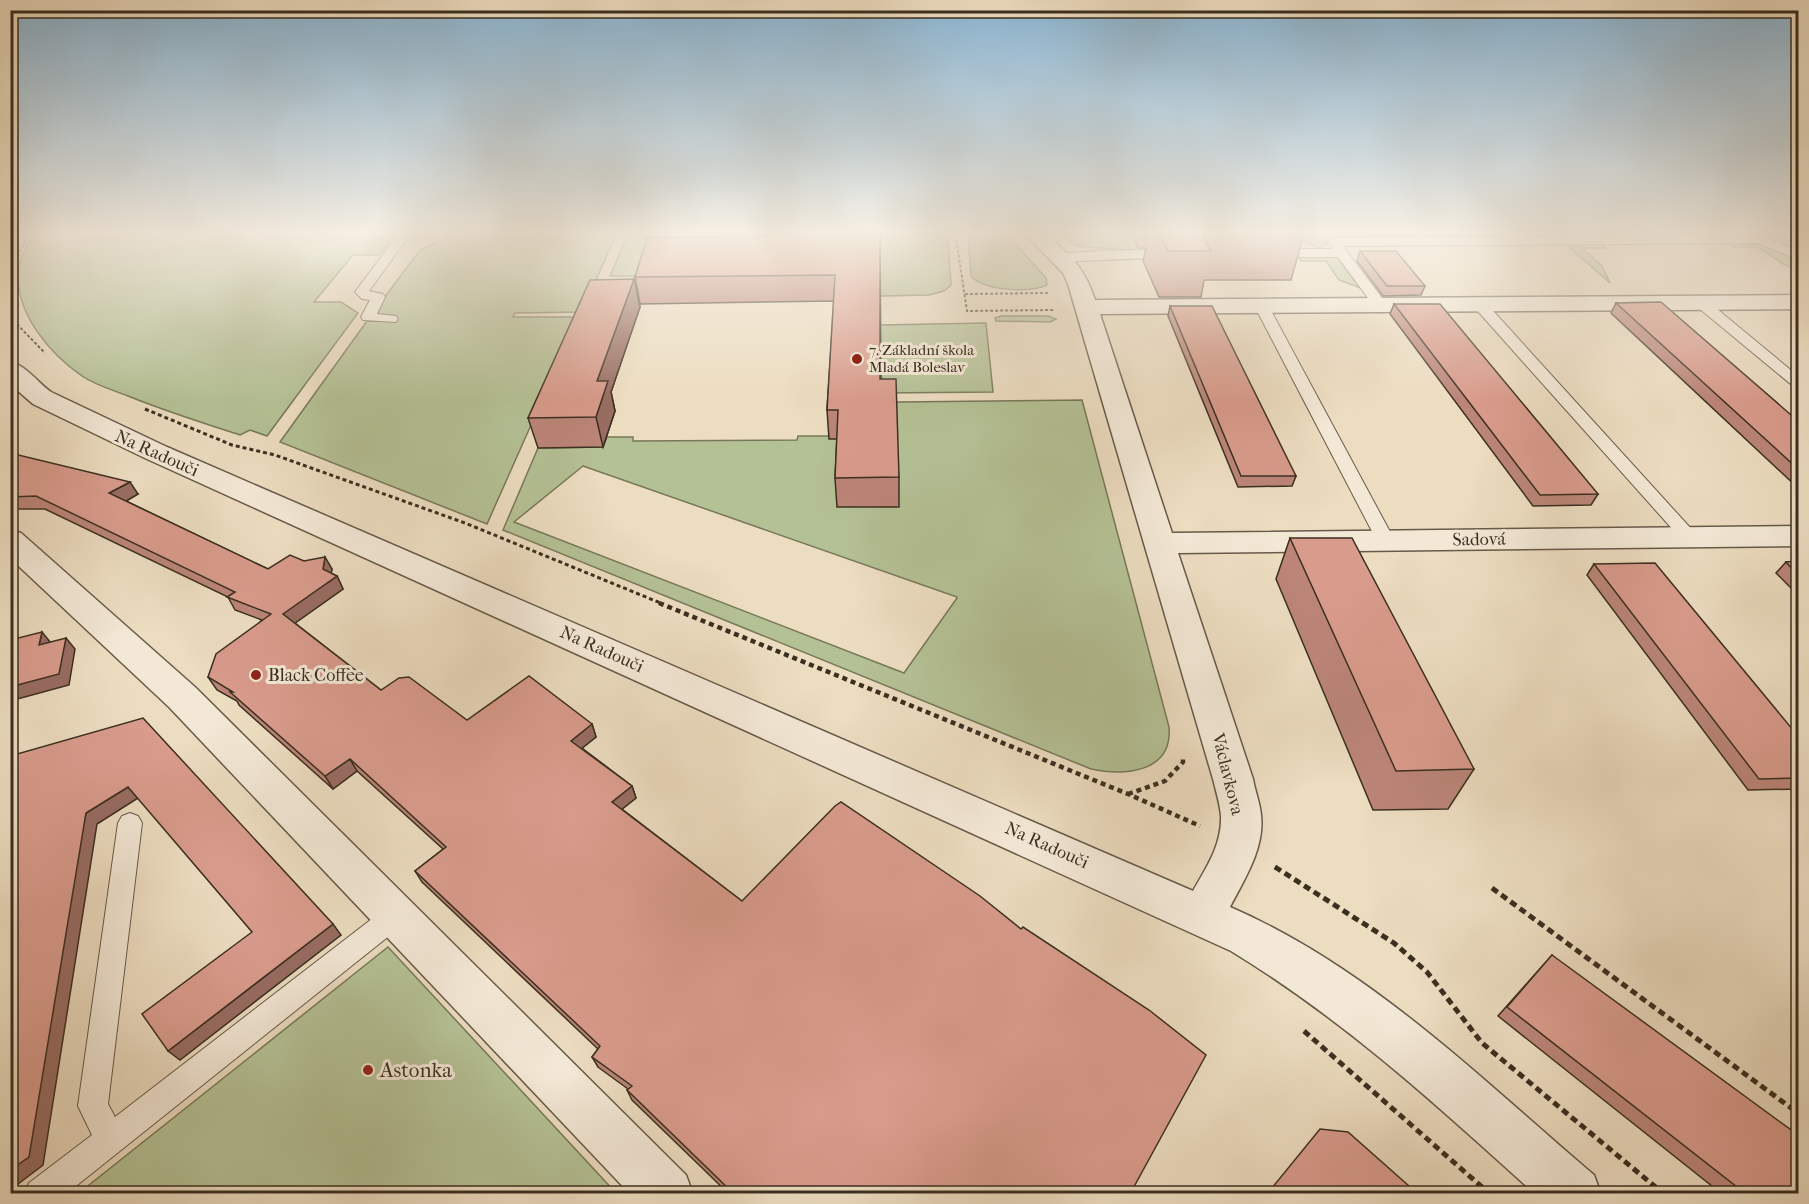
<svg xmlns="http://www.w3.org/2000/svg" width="1809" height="1204" font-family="'IM FELL French Canon',serif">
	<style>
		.green { fill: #b4c195; stroke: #78785a; stroke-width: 1.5; fill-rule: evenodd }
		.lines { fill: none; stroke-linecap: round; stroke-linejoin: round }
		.lane-casing { stroke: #675a48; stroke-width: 2 }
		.street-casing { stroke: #675a48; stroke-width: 3 }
		.path-far3 { stroke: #3b2f20; stroke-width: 2; stroke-dasharray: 3 2; stroke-linecap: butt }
		.path-far2 { stroke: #3b2f20; stroke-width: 3; stroke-dasharray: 4 3; stroke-linecap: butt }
		.path-far1 { stroke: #3b2f20; stroke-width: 4.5; stroke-dasharray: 5 4; stroke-linecap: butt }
		.path { stroke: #3b2f20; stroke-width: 5; stroke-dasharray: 7 4.5; stroke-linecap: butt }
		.lane { fill: #f3e8d6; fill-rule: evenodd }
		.street { fill: #f3e8d6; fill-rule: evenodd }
		.wall { fill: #bb8578; stroke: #3b2f20; stroke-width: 1.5 }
		.shaded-wall { fill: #986c62; stroke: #3b2f20; stroke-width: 1.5 }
		.building { fill: #d99b8c; stroke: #3b2f20; stroke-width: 1.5 }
		.poi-dot { fill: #8f2418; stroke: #f3e8d6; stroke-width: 2 }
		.labels { text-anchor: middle; stroke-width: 6; stroke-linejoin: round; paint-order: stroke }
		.far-poi-label { font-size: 15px; fill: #3b2f20; stroke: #f3e8d6; text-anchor: start }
		.street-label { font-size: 18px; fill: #3b2f20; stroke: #f3e8d6 }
		.poi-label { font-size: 18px; fill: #3b2f20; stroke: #f3e8d6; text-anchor: start }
		.near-poi-label { font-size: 21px; fill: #3b2f20; stroke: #f3e8d6; text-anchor: start }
	</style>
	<rect width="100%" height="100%" fill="#ecdcc0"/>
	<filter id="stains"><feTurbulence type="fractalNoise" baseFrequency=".00333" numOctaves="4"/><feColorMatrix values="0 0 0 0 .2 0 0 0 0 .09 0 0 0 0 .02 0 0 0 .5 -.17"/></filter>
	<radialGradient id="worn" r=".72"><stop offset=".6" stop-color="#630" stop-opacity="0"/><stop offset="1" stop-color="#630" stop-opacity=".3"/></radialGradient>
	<!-- green -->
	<g class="green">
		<path d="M35 232H370L367 237 389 238 390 241 379 255H353L314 302H341L358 313 267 436 250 430 240 435C203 423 165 411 128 396 113 390 95 385 82 376 50 354 17 315 18 274 18 260 28 244 35 232Z"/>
		<path d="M1005 232 1046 278 1047 285C1029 293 984 291 971 276L968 236 978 233Z"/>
		<path d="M1060 232H1319L1328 244 1318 248 1302 240 1285 241 1138 251 1075 246Z"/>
		<path d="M1335 232H1745L1750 236 1340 238Z"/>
		<path d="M1754 232H1798V248L1777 243Z"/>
		<path d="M936 233 948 239 951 285 944 291 929 295 880 296 648 276H610L626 239 635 236Z"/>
		<path d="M603 236 614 239 582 312 515 313 513 317H579L487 524 280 442 367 321H389L376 315 375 310 420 250 444 239 459 237Z"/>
		<path d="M1728 243 1768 245 1798 261V270L1783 264 1758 247H1733Z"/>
		<path d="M1566 244H1601L1606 248H1582L1602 266 1610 283Z"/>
		<path d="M1336 256 1360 288 1339 280 1326 261H1301L1298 257Z"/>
		<path d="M1001 316H1048L1056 319 1050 322 996 321 995 318Z"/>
		<path d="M986 323 993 392 881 393 880 325Z"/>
		<path d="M1082 400 1169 727C1173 773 1124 776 1091 769L503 530 538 448 603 447 607 437H633V441L797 440 798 436H840L897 402ZM583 466 957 597V598L904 673 514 522Z"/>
		<path d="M388 947 616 1193H79Z"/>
	</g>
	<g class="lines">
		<!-- lane casing -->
		<g class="lane-casing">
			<g id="lane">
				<path d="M383 232H677L671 236H409L369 291 383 294 385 297 377 314 396 316 398 319 396 322 363 320 361 317 370 300 362 299 355 292 397 236Z"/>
				<path d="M1759 235 1798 251V259L1757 243 1343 246 1388 306 1381 310 1376 309 1338 257H1272L1266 253 1272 249H1333L1328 242 1334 238Z"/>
				<path d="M1171 250 1175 251 1177 254 1175 257 1059 262 1053 258C1064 248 1151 251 1171 250Z"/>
				<path d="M1700 298 1705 299 1798 376V387L1793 386 1695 305 1693 302 1695 299Z"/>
				<path d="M1480 301 1485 302 1695 533 1698 537 1695 541H1683L1475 308 1473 305Z"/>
				<path d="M1262 303 1269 307 1395 541 1392 545H1380L1377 541 1255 307Z"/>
				<path d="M130 813 138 816 142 823 108 1104 115 1117 386 908 395 904 404 908 408 916 404 924 66 1194H24L29 1183 92 1135 78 1106 118 823 122 816Z"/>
			</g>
		</g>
		<!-- street casing -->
		<g class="street-casing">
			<g id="street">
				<path d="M1023 232H1045C1070 256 1084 266 1095 300L1798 295V309L1100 314 1172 533 1798 526V546L1178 553 1253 779C1255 791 1260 803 1261 815 1265 848 1244 880 1230 907 1369 967 1480 1078 1594 1175L1601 1194H1535C1438 1106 1343 1019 1231 951L147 459 33 404 10 384V362C26 365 38 383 51 392L167 447 1193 891C1206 868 1222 845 1221 816 1220 804 1216 791 1213 779L1068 284 1063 273Z"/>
				<path d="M10 530 21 533 195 687 686 1175 693 1194H630L169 707 10 558Z"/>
			</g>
		</g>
		<!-- path-far3 -->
		<g class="path-far3">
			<path d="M961 232 956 237 967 311 1053 310"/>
			<path d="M10 248 21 232"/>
			<path d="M965 294 1048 293"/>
			<path d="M18 306C11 274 13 260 31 232"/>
			<path d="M10 317 45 353"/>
		</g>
		<!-- path-far2 -->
		<path class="path-far2" d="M145 409 232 445 275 455 465 523 663 604"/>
		<!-- path-far1 -->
		<g class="path-far1">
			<path d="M659 603 1128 794 1200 826"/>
			<path d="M1128 794 1165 781 1183 762V758"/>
			<path d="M1275 867 1277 868"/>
		</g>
		<!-- path -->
		<g class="path">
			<path d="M1275 867 1394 943 1427 972 1482 1043 1664 1194"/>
			<path d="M1492 888 1798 1113"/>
			<path d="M1304 1031 1490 1194"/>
		</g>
		<!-- lane -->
		<use href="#lane" class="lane"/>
		<!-- street -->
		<use href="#street" class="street"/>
	</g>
	<!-- wall -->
	<g class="wall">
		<path d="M880 232 881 379 899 477V507H837L835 478 837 439H829L827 410 834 301 640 304 635 277 770 237Z"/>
		<path d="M1131 232H1303L1304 234 1291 280H1204L1201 297H1159L1143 261 1146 248H1138Z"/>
		<path d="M1360 251 1425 286 1421 295 1383 296 1357 261Z"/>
		<path d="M634 279 640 307 611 392 615 411 603 447 538 448 528 418Z"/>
		<path d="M1616 303 1798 421V488L1611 313Z"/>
		<path d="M1394 304 1598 494 1591 505 1533 506 1390 314Z"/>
		<path d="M1170 306 1296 476 1292 486 1238 487 1168 316Z"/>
		<path d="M10 453 138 494 126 501 268 569 304 561 332 569 331 573 337 576 343 589 295 623 381 690 467 720 592 724 596 737 582 748 632 786 636 798 622 809 742 901 1130 1194H729L632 1100 627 1090 628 1089 598 1067 592 1057 598 1049 422 882 415 871 443 849 357 771 333 789 239 705 237 701 217 690 208 677 262 620 235 610 228 597 45 509H10Z"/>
		<path d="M1290 538 1474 769 1448 809 1373 810 1276 579Z"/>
		<path d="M1798 561V595L1776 573 1786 562Z"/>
		<path d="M1594 564 1798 736V789L1748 790 1587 575Z"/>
		<path d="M1552 955 1798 1194H1722L1498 1016Z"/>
	</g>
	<!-- shaded-wall -->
	<g class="shaded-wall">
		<path d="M634 279 640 307 611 392 615 411 603 447 596 417 597 381Z"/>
		<path d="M130 482 138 494 118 506 109 493Z"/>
		<path d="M325 557 332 569 330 581 337 576 343 589 291 626 283 614 323 569Z"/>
		<path d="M42 632 51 643 39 645Z"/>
		<path d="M66 638 75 649 69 685 10 701V687Z"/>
		<path d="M592 724 596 737 576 753 571 741Z"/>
		<path d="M350 759 357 771 333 789 325 776Z"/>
		<path d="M632 786 636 798 616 814 612 802Z"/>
		<path d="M128 787 138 798 97 824 43 1165 10 1190V1170L86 813Z"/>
		<path d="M333 924 341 935 180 1060 168 1051Z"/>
	</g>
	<!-- building -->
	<g class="building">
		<path d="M771 232H880V379H896L899 477 835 478 838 410H827L835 275 635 277 647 238 770 237Z"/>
		<path d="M1137 232H1148L1147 239H1139Z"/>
		<path d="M1159 232H1303L1304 234 1202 235 1211 251H1168Z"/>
		<path d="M1360 251H1396L1425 286H1387Z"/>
		<path d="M634 279 597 381H608L596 417 528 418 590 280Z"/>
		<path d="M1661 302 1798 421V469L1616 303Z"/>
		<path d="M1394 304H1440L1598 494 1540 495Z"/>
		<path d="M1170 306H1212L1296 476H1241Z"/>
		<path d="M10 453 130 482 109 493 268 569 290 555 304 561 325 557 323 569 337 576 283 614 381 690 399 678 409 677 467 720 529 676 592 724 571 741 632 786 612 802 742 901 835 806 841 802 980 896 1021 929 1023 927 1149 1010 1206 1055 1130 1194H1007L1001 1189 998 1194H734L627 1090 632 1086 592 1057 600 1046 415 871 446 847 350 759 325 776 230 692H233L208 677 216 654 271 614 227 597 235 592 36 496 10 497Z"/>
		<path d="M1290 538H1352L1474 769 1396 771Z"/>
		<path d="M1798 561V575L1786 562Z"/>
		<path d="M1655 563 1798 736V778L1759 779 1594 564Z"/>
		<path d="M42 632 39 645 66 638 59 674 10 687V640Z"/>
		<path d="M143 718 333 924 168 1051 142 1014 252 932 128 787 86 813 29 1157 10 1170V756Z"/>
		<path d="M1552 955 1798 1135V1194H1746L1507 1007Z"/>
		<path d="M1320 1129 1348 1132 1418 1194H1267Z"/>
	</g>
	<!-- sky -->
	<linearGradient id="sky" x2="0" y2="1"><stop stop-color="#89b6d5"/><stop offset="0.58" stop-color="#f6efe3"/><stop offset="1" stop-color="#f6efe3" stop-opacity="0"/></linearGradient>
	<rect width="1809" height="401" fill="url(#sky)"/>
	<!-- markers -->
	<g class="poi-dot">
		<circle cx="857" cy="359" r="6"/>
		<circle cx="256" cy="675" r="6"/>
		<circle cx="368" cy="1070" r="6"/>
	</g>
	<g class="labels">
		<!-- far-poi labels -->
		<g class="far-poi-label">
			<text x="869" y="355">7. Základní škola<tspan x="869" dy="17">Mladá Boleslav</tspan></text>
		</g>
		<!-- street labels -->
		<g class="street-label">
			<text transform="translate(157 453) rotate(24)" y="6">Na Radouči</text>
			<text transform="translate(1479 539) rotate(-1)" y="6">Sadová</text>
			<text transform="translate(602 649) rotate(24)" y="6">Na Radouči</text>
			<text transform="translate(1228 774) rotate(76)" y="6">Václavkova</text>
			<text transform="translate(1047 845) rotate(24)" y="6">Na Radouči</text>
		</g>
		<!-- poi labels -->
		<g class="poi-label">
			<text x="268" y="681">Black Coffee</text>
		</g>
		<!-- near-poi labels -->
		<g class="near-poi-label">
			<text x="380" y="1077">Astonka</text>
		</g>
	</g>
	<!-- margin -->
	<rect width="1809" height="1204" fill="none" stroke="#ecdcc0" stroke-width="36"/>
	<rect x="12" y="12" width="1785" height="1180" fill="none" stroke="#3b2f20" stroke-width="3"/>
	<rect x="18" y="18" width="1773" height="1168" fill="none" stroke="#3b2f20" stroke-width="1.5"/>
	<rect width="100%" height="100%" filter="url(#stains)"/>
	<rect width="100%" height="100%" fill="url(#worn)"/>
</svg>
